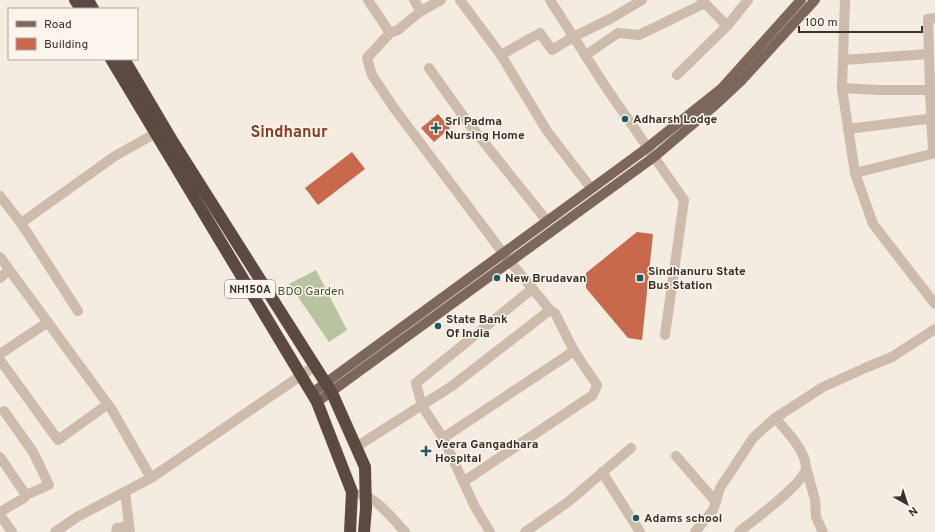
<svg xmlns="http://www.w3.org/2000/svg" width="935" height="532" font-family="Overpass,sans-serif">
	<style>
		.green { fill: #b8c4a0 }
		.building { fill: #c8694b }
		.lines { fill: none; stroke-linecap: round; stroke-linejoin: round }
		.minor { stroke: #cdbbac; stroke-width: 10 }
		.major { stroke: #7d675c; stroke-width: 10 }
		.highway { stroke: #5c4a42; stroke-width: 12 }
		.poi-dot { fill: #1f5a5e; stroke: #fbf5ee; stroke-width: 1.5 }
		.labels { text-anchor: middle; stroke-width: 3; stroke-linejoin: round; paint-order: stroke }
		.shield { fill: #fbf5ee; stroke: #756b66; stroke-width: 1 }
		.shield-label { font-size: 11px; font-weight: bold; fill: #3b302b }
		.poi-label { font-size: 12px; font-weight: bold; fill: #3b302b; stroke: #fbf5ee; text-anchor: start }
		.park-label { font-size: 12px; fill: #4a5a2e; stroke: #fbf5ee }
		.district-label { font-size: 16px; font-weight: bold; fill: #8c3b22; stroke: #fbf5ee }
	</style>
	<rect width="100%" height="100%" fill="#f4ebe1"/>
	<!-- green -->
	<path class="green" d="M316 270 347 330 329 342 289 284Z"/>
	<!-- building -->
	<g class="building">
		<path d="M438 114 450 128 434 142 421 128Z"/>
		<path d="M352 152 365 169 318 205 305 188Z"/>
		<path d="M637 232 653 234 642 340 628 338 586 288V273Z"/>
	</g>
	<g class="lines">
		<!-- minor -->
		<g class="minor">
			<path d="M368 0 390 33"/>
			<path d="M414 0 421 11"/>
			<path d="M441 0 421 11 398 30 390 33 367 58 372 75 394 108 503 253 550 310 555 313 574 351 597 385 593 395 463 482"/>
			<path d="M460 0 501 55 547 131 591 188"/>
			<path d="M550 0 605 86 684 200 665 335"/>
			<path d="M702 0 727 26"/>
			<path d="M845 0 842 88 855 173 873 224 935 304"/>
			<path d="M501 55 540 33 552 50 573 37 610 19 642 0"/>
			<path d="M586 55 618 33 639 35 705 3"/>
			<path d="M843 60 928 54"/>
			<path d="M429 68 466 120 547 221"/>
			<path d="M677 75 727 26 748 0"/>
			<path d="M842 88 879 90H930L928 19 935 18"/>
			<path d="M930 90 933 153"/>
			<path d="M848 129 935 118"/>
			<path d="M855 173 935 153"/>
			<path d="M0 196 21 223 78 311"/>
			<path d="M21 223 115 156 156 133"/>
			<path d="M0 257 112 410 151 478"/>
			<path d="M0 278 9 270"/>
			<path d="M0 354 48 322"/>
			<path d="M0 360 58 440 108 404"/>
			<path d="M443 438 574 351"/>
			<path d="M356 447 452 386 550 310"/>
			<path d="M676 456 716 502"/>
			<path d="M0 457 26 495"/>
			<path d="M806 467 815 500 816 517 823 532"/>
			<path d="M602 472 640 532"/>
			<path d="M125 492 130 532"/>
			<path d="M360 494C377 498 393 519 405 532"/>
			<path d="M0 512 24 498 26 495 49 485 33 452 4 411"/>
			<path d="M0 515 12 532"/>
			<path d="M55 532 77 517 151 478 315 366"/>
			<path d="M116 532 117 528 129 526"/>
			<path d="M490 532 475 507 443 438 422 406 416 383 532 289"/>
			<path d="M525 532 568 502 631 448"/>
			<path d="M695 532 713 510 720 488 753 438 775 418 823 387 865 368 892 357 935 329"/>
			<path d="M739 532C752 521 807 482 806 467 805 450 786 430 775 418"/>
		</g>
		<!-- major -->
		<g class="major">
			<path d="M312 393 647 148 721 89 801 0"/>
			<path d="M317 402 654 157 713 107 742 80 815 0"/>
		</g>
		<!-- highway -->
		<g class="highway">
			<path d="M75 0 81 9"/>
			<path d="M88 0 93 9"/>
			<path d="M111 59 317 402 352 492 350 532"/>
			<path d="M124 59 173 142 332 393 365 467 366 508 364 532"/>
		</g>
	</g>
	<!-- markers -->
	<g class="poi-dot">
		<circle cx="625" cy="119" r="4"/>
		<path d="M434 122h4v4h4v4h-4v4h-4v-4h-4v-4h4z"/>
		<circle cx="497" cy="278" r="4"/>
		<rect x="636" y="274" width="8" height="8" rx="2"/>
		<circle cx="438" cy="326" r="4"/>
		<path d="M424 445h4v4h4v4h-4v4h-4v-4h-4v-4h4z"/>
		<circle cx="636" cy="518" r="4"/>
	</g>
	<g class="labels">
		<!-- shield labels -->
		<rect class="shield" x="225" y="280" width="50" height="18" rx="3"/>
		<g class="shield-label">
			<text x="250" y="293">NH150A</text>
		</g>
		<!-- poi labels -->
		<g class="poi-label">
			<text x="633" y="123">Adharsh Lodge</text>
			<text x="445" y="125">Sri Padma<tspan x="445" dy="14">Nursing Home</tspan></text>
			<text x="648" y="275">Sindhanuru State<tspan x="648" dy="14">Bus Station</tspan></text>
			<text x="505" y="282">New Brudavan</text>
			<text x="446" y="323">State Bank<tspan x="446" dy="14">Of India</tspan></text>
			<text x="435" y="448">Veera Gangadhara<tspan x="435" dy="14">Hospital</tspan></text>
			<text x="644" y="522">Adams school</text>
		</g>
		<!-- park labels -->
		<g class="park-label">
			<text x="311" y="295">BDO Garden</text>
		</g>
		<!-- district labels -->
		<g class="district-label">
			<text x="289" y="137">Sindhanur</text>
		</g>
	</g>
	<!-- legend -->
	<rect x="8" y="8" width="130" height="52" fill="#fbf5ee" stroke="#aea6a0"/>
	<rect x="16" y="21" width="20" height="6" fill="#7d675c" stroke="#aea6a0"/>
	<text x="44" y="28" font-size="12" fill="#3b302b">Road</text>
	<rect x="16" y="38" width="20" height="12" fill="#c8694b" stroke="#aea6a0"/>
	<text x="44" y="48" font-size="12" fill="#3b302b">Building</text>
	<!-- north arrow -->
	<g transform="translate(907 504) rotate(141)" stroke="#fbf5ee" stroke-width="3" paint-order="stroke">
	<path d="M0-3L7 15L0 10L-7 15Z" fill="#3b302b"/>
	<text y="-6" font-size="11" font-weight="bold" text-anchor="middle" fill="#3b302b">N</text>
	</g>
	<!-- scale -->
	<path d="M799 26v6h123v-6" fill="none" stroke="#3b302b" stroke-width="2"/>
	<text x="805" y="26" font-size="12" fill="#3b302b" stroke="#fbf5ee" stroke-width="3" paint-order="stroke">100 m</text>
</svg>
